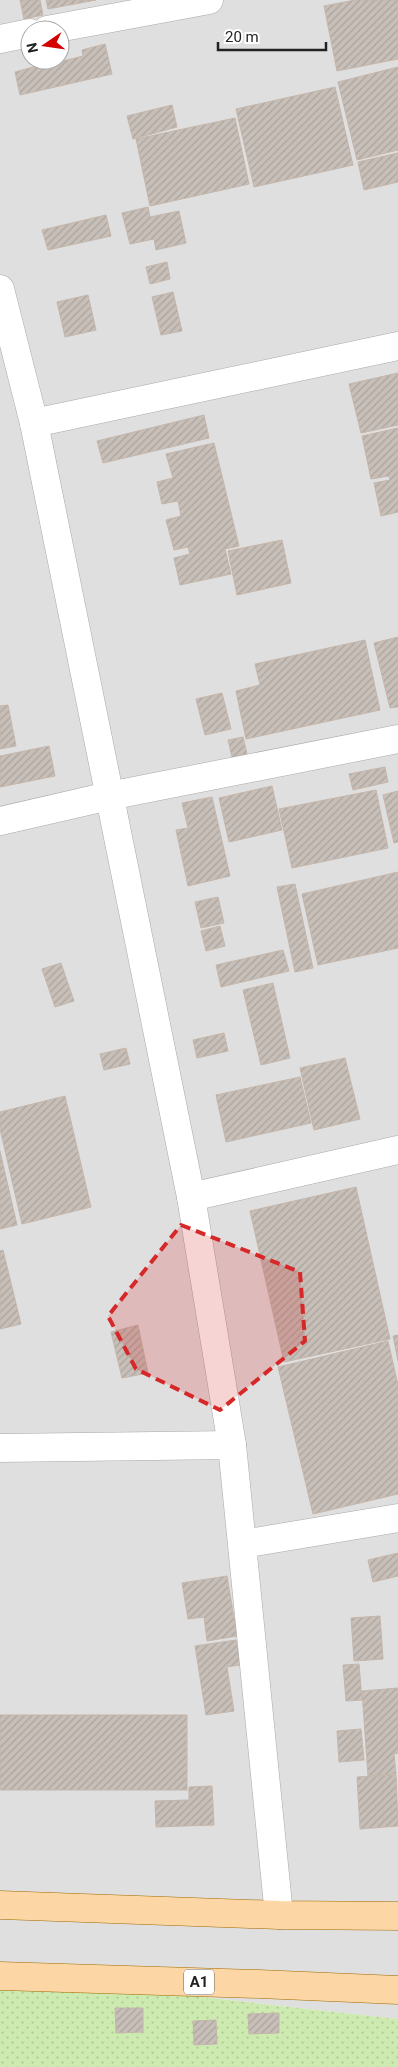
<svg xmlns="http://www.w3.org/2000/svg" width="398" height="2067" font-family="Roboto,sans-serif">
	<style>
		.residential { fill: #e0dfdf; fill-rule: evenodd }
		.grass { fill: url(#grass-dots) }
		.building { fill: url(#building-hatch); stroke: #c4b6ab }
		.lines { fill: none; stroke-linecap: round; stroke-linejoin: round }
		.minor-casing { stroke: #a9a9a9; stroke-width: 29 }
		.primary-casing { stroke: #a06b00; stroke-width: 29 }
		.minor { stroke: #fff; stroke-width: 28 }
		.primary { stroke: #fcd6a4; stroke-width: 28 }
		.marked { fill: #d62828; fill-opacity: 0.2; stroke: #d62828; stroke-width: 4; stroke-dasharray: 10 6; stroke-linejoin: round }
		.labels { text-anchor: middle; stroke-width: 4; stroke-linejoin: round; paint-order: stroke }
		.shield { fill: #fff; stroke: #646464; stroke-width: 1 }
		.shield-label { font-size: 15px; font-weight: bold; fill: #222 }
	</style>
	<defs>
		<pattern id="grass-dots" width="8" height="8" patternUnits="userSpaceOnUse" patternTransform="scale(1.25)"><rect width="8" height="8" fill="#cdebb0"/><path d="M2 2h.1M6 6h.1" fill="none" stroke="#b0c997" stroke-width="1.8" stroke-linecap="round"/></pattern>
		<pattern id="building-hatch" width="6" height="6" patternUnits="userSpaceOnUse" patternTransform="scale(1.25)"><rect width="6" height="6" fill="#c7bfb8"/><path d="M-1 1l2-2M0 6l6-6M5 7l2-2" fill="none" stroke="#aba49e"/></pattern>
	</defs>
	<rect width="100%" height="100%" fill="#f2efe9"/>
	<!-- residential -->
	<path class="residential" d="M0 0H398V2019L103 1986 0 1985ZM30 30H60V60H30Z"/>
	<!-- grass -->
	<path class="grass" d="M0 1985 103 1986 398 2019V2067H0Z"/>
	<!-- building -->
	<g class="building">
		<path d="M20 0H40L43 15 24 19Z"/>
		<path d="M46 0H96L48 9Z"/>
		<path d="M355 0H398V59L337 71 324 6Z"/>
		<path d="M105 44 112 74 20 95 15 72 37 66 36 60H60V53L63 61 83 56 82 50Z"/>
		<path d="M398 67V150L357 160 338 82Z"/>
		<path d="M335 87 353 165 254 187 236 109Z"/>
		<path d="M172 105 177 127 133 139 127 116Z"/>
		<path d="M235 118 249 184 150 206 136 139Z"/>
		<path d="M398 153V182L364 190 358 162Z"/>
		<path d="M148 207 150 217 179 211 186 243 156 250 154 239 130 244 122 213Z"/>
		<path d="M106 215 111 236 48 250 42 230Z"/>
		<path d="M167 262 170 279 150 284 146 267Z"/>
		<path d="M173 292 182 331 161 335 152 297Z"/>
		<path d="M88 295 96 330 65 337 57 302Z"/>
		<path d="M398 373V425L361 433 349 384Z"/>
		<path d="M204 415 209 438 103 463 97 441Z"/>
		<path d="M398 428V512L381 516 374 483 390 480 389 476 371 479 362 436Z"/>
		<path d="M214 443 239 546 225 549 231 574 180 585 174 558 190 554 188 547 174 550 166 520 181 516 178 501 162 504 157 482 173 478 166 454Z"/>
		<path d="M282 540 291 583 237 595 228 551Z"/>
		<path d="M398 637V707L390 708 374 643Z"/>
		<path d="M365 640 380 710 246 739 236 691 260 685 255 664Z"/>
		<path d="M222 693 231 729 205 735 196 699Z"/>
		<path d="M8 705 16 746 0 749V706Z"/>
		<path d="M243 737 247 754 232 757 228 740Z"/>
		<path d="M49 746 55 776 0 787V756Z"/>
		<path d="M385 767 388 782 353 790 349 774Z"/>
		<path d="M272 786 282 830 229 842 219 798Z"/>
		<path d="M376 790 388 848 292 868 279 809Z"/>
		<path d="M398 791V842L394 843 383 795Z"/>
		<path d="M212 797 230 876 188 886 176 830 188 828 182 803Z"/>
		<path d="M398 872V948L318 965 302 894Z"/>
		<path d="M295 884 313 968 295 972 277 887Z"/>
		<path d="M218 897 224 923 201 928 195 902Z"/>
		<path d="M220 926 225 946 206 951 201 931Z"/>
		<path d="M283 950 289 971 221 987 216 965Z"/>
		<path d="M61 963 74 1001 55 1007 42 969Z"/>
		<path d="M273 983 290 1058 261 1065 243 990Z"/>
		<path d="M224 1033 228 1051 197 1058 193 1040Z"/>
		<path d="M126 1048 130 1064 104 1070 100 1054Z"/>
		<path d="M345 1058 360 1119 314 1130 300 1068Z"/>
		<path d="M300 1077 311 1123 226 1142 216 1095Z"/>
		<path d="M65 1096 91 1207 22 1224 0 1129V1112Z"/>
		<path d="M0 1151 17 1225 0 1229Z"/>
		<path d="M356 1187 390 1339 284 1362 250 1211Z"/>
		<path d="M3 1250 21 1324 0 1329V1251Z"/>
		<path d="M138 1325 148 1373 122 1378 111 1332Z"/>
		<path d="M398 1335V1361L393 1336Z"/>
		<path d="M388 1341 398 1385V1494L313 1514 278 1367Z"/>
		<path d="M398 1553V1576L373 1582 368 1560Z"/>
		<path d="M227 1576 237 1636 207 1641 204 1617 188 1619 182 1583Z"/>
		<path d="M380 1616 383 1659 354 1661 351 1618Z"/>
		<path d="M236 1640 240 1665 227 1667 234 1711 206 1715 195 1646Z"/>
		<path d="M359 1664 362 1700 346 1701 343 1665Z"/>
		<path d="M398 1688V1753L394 1754 396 1774 368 1776 362 1691Z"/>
		<rect x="0" y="1715" width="187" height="75"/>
		<path d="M361 1729 364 1760 339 1762 337 1731Z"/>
		<path d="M396 1775 398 1826 360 1829 357 1777Z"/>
		<path d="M212 1786 214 1825 156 1827 155 1801 189 1800V1787Z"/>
		<path d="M115 2008H143V2032L116 2033Z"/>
		<path d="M279 2013V2033L249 2034 248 2014Z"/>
		<path d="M216 2020 217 2044 194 2045 193 2021Z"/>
	</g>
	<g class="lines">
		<!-- minor casing -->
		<g class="minor-casing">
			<g id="minor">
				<path d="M47 30 209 0"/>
				<path d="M0 39 30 33"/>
				<path d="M0 289 34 423 191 1197 232 1445 279 1915"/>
				<path d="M34 423 398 346"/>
				<path d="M0 821 109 796 398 739"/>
				<path d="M191 1197 398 1150"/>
				<path d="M0 1448 232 1445"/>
				<path d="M243 1544 398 1518"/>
			</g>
		</g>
		<!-- primary casing -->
		<g class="primary-casing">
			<g id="primary">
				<path d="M0 1905 279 1915 398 1916"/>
				<path d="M0 1976 259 1984 398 1990"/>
			</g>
		</g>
		<!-- minor -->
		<use href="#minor" class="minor"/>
		<!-- primary -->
		<use href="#primary" class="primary"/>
	</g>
	<!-- marked area -->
	<path class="marked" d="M181 1225 300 1272 305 1341 220 1410 136 1369 108 1316Z"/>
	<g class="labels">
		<!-- shield labels -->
		<rect class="shield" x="184" y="1969.5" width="30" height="25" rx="4"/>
		<g class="shield-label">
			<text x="199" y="1987">A1</text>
		</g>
	</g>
	<!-- north arrow -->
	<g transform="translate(45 45) rotate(257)"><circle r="24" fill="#ffffff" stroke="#a7a7a7"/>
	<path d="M0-4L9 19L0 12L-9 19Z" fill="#d40000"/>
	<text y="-8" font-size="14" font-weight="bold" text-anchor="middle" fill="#222222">N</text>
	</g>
	<!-- scale -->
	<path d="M218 42v8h108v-8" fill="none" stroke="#222222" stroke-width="2.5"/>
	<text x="225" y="42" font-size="15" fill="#222222" stroke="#ffffff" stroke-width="4" paint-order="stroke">20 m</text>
</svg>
